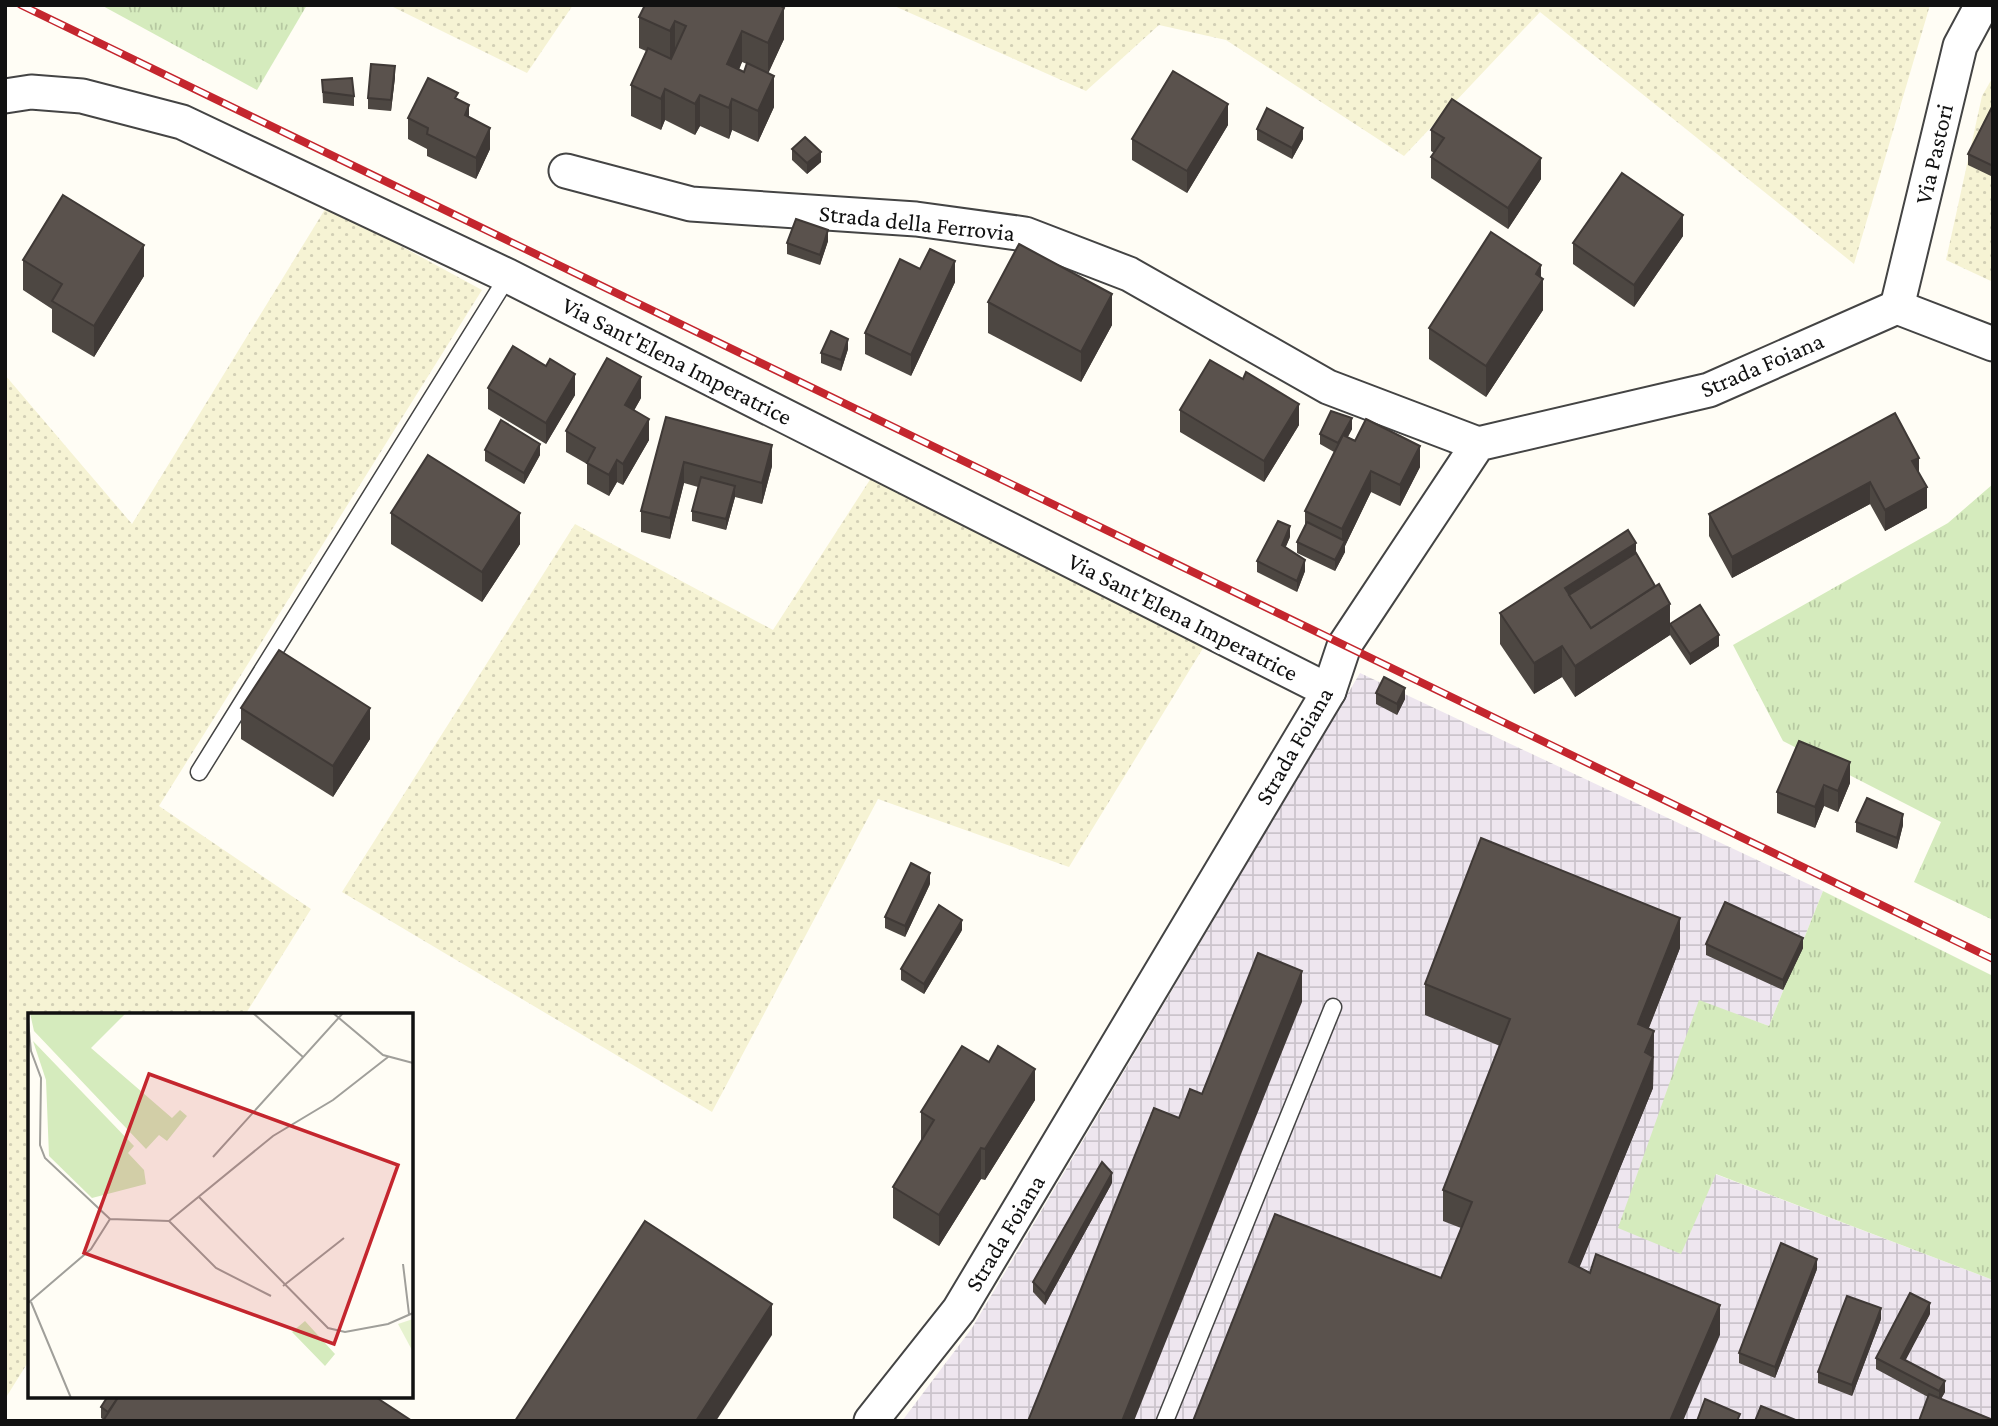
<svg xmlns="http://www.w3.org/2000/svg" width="1998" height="1426" font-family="'Crimson Pro',serif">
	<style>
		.industrial { fill: url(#industrial-grid) }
		.farmland { fill: url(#farmland-dots) }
		.grass { fill: url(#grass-tufts) }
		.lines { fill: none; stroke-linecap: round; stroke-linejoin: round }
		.service-casing { stroke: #444; stroke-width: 19 }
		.minor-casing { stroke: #444; stroke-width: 37 }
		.service { stroke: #fff; stroke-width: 16 }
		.minor { stroke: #fff; stroke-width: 33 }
		.rail-casing { stroke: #c4262e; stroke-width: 8 }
		.rail { stroke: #fff; stroke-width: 5; stroke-dasharray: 16; stroke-linecap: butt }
		.wall { fill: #4d4742; fill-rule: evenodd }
		.shaded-wall { fill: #3f3936 }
		.building { fill: #5a524d; stroke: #3f3936; stroke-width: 2 }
		.labels { text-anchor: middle; stroke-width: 7; stroke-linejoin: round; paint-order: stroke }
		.street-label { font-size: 24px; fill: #111; stroke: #fff }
		.inset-road { fill: none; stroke: #a09f9a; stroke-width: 2 }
		.view { fill: #c4262e; fill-opacity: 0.15; stroke: #c4262e; stroke-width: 3.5 }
		.inset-edge { fill: none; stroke: #111; stroke-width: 3.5 }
	</style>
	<defs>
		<pattern id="industrial-grid" width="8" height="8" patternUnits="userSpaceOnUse" patternTransform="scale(1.75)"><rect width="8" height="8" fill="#eee6ef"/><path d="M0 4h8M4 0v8" fill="none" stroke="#cbc4cc"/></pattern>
		<pattern id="farmland-dots" width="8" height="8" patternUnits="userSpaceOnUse" patternTransform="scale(1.75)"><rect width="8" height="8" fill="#f6f3d4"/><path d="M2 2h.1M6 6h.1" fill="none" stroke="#d2cfb5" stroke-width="1.8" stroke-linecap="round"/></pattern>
		<pattern id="grass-tufts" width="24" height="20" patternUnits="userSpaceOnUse" patternTransform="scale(1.75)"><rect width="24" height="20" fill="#d5ebbd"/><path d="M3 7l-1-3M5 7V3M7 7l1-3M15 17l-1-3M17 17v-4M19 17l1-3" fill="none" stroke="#b6c8a1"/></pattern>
	</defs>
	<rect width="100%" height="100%" fill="#fffdf5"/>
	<!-- industrial -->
	<path class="industrial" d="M1360 673 1823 891 1769 1026 1699 1001 1715 1174 1993 1280V1421H902L972 1328Z"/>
	<!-- farmland -->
	<g class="farmland">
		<path d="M389 5H573L527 73Z"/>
		<path d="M892 5H1930L1854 264 1540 12 1404 156 1226 40 1159 25 1086 91Z"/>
		<path d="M1993 77V282L1946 260 1982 96Z"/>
		<path d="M327 206 482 290 159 806 311 909 245 1015H30V1359L5 1399V375L132 524Z"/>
		<path d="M873 475 1208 640 1069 867 878 799 712 1112 342 892 575 524 773 630Z"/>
	</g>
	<!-- grass -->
	<g class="grass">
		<path d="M101 5H307L257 90Z"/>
		<path d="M1993 484V920L1914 882 1941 822 1783 741 1733 645 1948 523Z"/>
		<path d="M1823 891 1993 976V1280L1716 1174 1681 1254 1618 1228 1699 1000 1769 1026Z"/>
	</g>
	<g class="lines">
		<!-- service casing -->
		<g class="service-casing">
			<g id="service">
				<path d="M199 772 508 276"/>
				<path d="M1165 1421 1333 1007"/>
			</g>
		</g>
		<!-- minor casing -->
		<g class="minor-casing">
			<g id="minor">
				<path d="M5 96 31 92 82 96 182 122 508 276 1329 691"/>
				<path d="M566 171 691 204 916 219 1025 234 1129 274 1328 387 1478 444"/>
				<path d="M1897 307 1960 46 1982 5"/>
				<path d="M1897 307 1993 344"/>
				<path d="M871 1421 959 1310 1329 691 1344 646 1478 444 1709 390 1897 307"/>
			</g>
		</g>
		<!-- service -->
		<use href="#service" class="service"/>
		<!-- minor -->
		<use href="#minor" class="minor"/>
		<!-- rail casing -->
		<g class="rail-casing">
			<path id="rail" d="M21 5 1993 959"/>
		</g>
		<!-- rail -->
		<use href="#rail" class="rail"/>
	</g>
	<!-- wall -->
	<g class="wall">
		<path d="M645 5 784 39 768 73 774 107 758 142 732 130 729 139 700 126 695 135 665 120 661 130 631 116V85L646 51 639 48V17ZM742 62 747 64 744 72 739 70Z"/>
		<path d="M395 77 391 111 368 109V98Z"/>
		<path d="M322 80 354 96V106L323 103Z"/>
		<path d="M458 99 490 149 476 179 427 156V149L408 139V118Z"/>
		<path d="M1993 105V177L1968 165V154Z"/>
		<path d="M1228 125 1187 193 1132 160V139Z"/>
		<path d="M1257 129 1303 139 1292 159 1257 140Z"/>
		<path d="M1431 130 1541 179 1508 229 1431 178V157L1434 153 1431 151Z"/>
		<path d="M792 149 821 162 807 174 792 160Z"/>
		<path d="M1683 236 1634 307 1573 264V243Z"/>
		<path d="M828 241 820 265 787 254V243Z"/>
		<path d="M23 260 144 276 94 357 52 332V309L23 290Z"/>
		<path d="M920 269 955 282 911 376 865 354V333Z"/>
		<path d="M1541 277 1543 310 1486 397 1429 359V328Z"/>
		<path d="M988 302 1112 325 1081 382 988 333Z"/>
		<path d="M848 349 841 371 821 363V353Z"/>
		<path d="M1243 379 1299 425 1264 482 1180 432V410Z"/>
		<path d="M488 388 575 395 546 444 488 409Z"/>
		<path d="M641 398 634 410 649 440 623 485 617 482 609 496 587 484V464L566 452V431Z"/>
		<path d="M666 417 772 466 762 504 735 497 726 530 692 521V511L698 487 684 483 670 539 641 532V511Z"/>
		<path d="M1352 429 1348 437 1420 467 1400 506 1371 492 1345 546V552L1335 571 1297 553V542L1305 525V511L1334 452 1320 444V434Z"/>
		<path d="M485 450 540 455 524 484 485 461Z"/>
		<path d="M1919 474 1927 508 1885 531 1870 504 1732 578 1709 536V514Z"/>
		<path d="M391 513 520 544 482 602 391 544Z"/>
		<path d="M1290 537 1285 548 1305 571 1297 592 1257 572V561Z"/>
		<path d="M1636 553 1670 624 1719 646 1690 665 1670 635 1575 697 1562 677 1534 694 1500 644V613Z"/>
		<path d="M1376 693 1405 699 1397 715 1376 704Z"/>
		<path d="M241 708 370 739 333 797 241 739Z"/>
		<path d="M1850 783 1838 812 1824 806 1815 828 1777 813V792Z"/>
		<path d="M1856 822 1903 825 1897 849 1856 832Z"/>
		<path d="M930 884 905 937 885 928V917Z"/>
		<path d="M962 930 924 994 901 980V969Z"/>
		<path d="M1706 944 1803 948 1783 990 1706 955Z"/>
		<path d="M1680 948 1649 1028 1654 1031 1653 1088 1579 1267 1720 1335 1441 1278 1461 1228 1443 1221V1190L1500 1046 1425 1015V984Z"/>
		<path d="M1035 1100 985 1180 981 1179 939 1246 893 1218V1187L921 1141V1112Z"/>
		<path d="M1112 1183 1045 1305 1033 1292V1282Z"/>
		<path d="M1817 1269 1775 1378 1739 1363V1353Z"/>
		<path d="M1930 1314 1905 1360 1945 1392 1941 1399 1928 1397 1876 1369V1358Z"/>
		<path d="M1881 1319 1852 1396 1818 1383V1372Z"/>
		<path d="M101 1407 412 1421 104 1420 101 1418Z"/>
	</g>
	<!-- shaded-wall -->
	<g class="shaded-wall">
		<path d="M784 8V39L768 74V43Z"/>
		<path d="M675 21V52L670 62V31Z"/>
		<path d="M742 31V62L727 95V64Z"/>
		<path d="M395 66V77L391 111V100Z"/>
		<path d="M774 76V107L758 142V111Z"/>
		<path d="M665 89V120L661 130V99Z"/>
		<path d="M700 95V126L695 135V104Z"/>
		<path d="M732 99V130L729 139V108Z"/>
		<path d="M1228 104V125L1187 193V171Z"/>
		<path d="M469 105V126L465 115Z"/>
		<path d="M490 128V149L476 179V158Z"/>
		<path d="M1303 128V139L1292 159V148Z"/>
		<path d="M821 152V162L807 174V163Z"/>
		<path d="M1541 158V179L1508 229V208Z"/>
		<path d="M1683 215V236L1634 307V285Z"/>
		<path d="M828 230V241L820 265V255Z"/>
		<path d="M144 245V276L94 357V326Z"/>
		<path d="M955 261V282L911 376V355Z"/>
		<path d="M1541 265V282L1543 279V310L1486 397V366Z"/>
		<path d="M1112 294V325L1081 382V352Z"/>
		<path d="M848 339V349L841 371V360Z"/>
		<path d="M575 374V395L546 444V423Z"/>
		<path d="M641 377V398L625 427V405Z"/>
		<path d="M1299 404V425L1264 482V461Z"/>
		<path d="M1352 418V429L1338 454V443Z"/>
		<path d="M649 419V440L623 485V464Z"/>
		<path d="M540 444V455L524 484V473Z"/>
		<path d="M772 445V466L762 504V483Z"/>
		<path d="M1420 446V467L1400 506V485Z"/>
		<path d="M1919 458V479L1912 461Z"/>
		<path d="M617 460V482L609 496V475Z"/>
		<path d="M684 462V483L670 539V518Z"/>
		<path d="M1371 471V492L1345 546V552L1335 571V560L1342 545V529Z"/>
		<path d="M1870 482V504L1732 578V557Z"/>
		<path d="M735 486V497L726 530V519Z"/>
		<path d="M1927 487V508L1885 531V510Z"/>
		<path d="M520 513V544L482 602V572Z"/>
		<path d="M1290 526V537L1282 556V545Z"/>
		<path d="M1636 543V574L1575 612 1565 588Z"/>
		<path d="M1305 560V571L1297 592V581Z"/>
		<path d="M1670 604V635L1575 697V666Z"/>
		<path d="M1719 635V646L1690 665V654Z"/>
		<path d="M1562 646V677L1534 694V663Z"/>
		<path d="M1405 688V699L1397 715V704Z"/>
		<path d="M370 708V739L333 797V766Z"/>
		<path d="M1850 762V783L1838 812V791Z"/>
		<path d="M1824 785V806L1815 828V807Z"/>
		<path d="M1903 814V825L1897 849V838Z"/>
		<path d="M930 873V884L905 937V926Z"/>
		<path d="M1680 918V948L1638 1055V1024Z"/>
		<path d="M962 920V930L924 994V984Z"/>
		<path d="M1803 938V948L1783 990V980Z"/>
		<path d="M1302 971V1002L1134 1421H1122Z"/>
		<path d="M1654 1031 1653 1088 1569 1293V1262Z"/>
		<path d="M1035 1069V1100L985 1180V1149Z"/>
		<path d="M981 1148V1179L939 1246V1215Z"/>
		<path d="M1112 1173V1183L1045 1305V1294Z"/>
		<path d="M1817 1259V1269L1775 1378V1367Z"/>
		<path d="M1930 1303V1314L1901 1369V1358Z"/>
		<path d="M772 1304V1335L716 1421H696Z"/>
		<path d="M1720 1305V1335L1683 1421H1670Z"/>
		<path d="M1881 1308V1319L1852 1396V1385Z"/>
		<path d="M1945 1381V1392L1939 1402V1391Z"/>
	</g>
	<!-- building -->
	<g class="building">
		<path d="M645 5H779L784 8 768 43 742 31 727 64 744 72 747 63 774 76 758 111 732 99 729 108 700 95 695 104 665 89 661 99 631 85 648 48 671 59 686 26 675 21 670 31 639 17Z"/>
		<path d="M371 64 395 66 391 100 368 98Z"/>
		<path d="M1173 71 1228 104 1187 171 1132 139Z"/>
		<path d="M352 78 354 96 323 92 322 80Z"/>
		<path d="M428 78 458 93 455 98 469 105 465 115 490 128 476 158 427 134 428 128 408 118Z"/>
		<path d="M1452 99 1541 158 1508 208 1431 157 1444 138 1431 130Z"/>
		<path d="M1993 105V166L1968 154Z"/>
		<path d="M1267 108 1303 128 1292 148 1257 129Z"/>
		<path d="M805 137 821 152 807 163 792 149Z"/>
		<path d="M1622 173 1683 215 1634 285 1573 243Z"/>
		<path d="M63 195 144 245 94 326 52 301 62 284 23 260Z"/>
		<path d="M796 219 828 230 820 255 787 243Z"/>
		<path d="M1491 232 1541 265 1536 274 1543 279 1486 366 1429 328Z"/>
		<path d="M1019 244 1112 294 1081 352 988 302Z"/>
		<path d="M930 249 955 261 911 355 865 333 900 259 920 269Z"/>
		<path d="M831 331 848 339 841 360 821 353Z"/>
		<path d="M513 346 546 366 550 359 575 374 546 423 488 388Z"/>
		<path d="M607 358 641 377 625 405 649 419 623 464 617 460 609 475 587 463 595 448 566 431Z"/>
		<path d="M1210 360 1243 379 1246 372 1299 404 1264 461 1180 410Z"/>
		<path d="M1331 411 1352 418 1338 443 1320 434Z"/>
		<path d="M1895 413 1919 458 1912 461 1927 487 1885 510 1870 482 1732 557 1709 514Z"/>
		<path d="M666 417 772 445 762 483 684 462 670 518 641 511Z"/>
		<path d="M1366 419 1420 446 1400 485 1371 471 1342 529 1305 511 1343 435 1355 441Z"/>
		<path d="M501 420 540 444 524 473 485 450Z"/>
		<path d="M428 455 520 513 482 572 391 513Z"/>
		<path d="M701 477 735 486 726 519 692 511Z"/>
		<path d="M1278 521 1290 526 1282 545 1305 560 1297 581 1257 561Z"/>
		<path d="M1307 522 1345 541 1335 560 1297 542Z"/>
		<path d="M1628 530 1636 543 1565 588 1591 628 1659 584 1670 604 1575 666 1562 646 1534 663 1500 613Z"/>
		<path d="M1636 553 1655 586 1591 628 1569 595Z"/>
		<path d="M1700 605 1719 635 1690 654 1670 624Z"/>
		<path d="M279 650 370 708 333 766 241 708Z"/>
		<path d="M1384 677 1405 688 1397 704 1376 693Z"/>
		<path d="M1799 741 1850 762 1838 791 1824 785 1815 807 1777 792Z"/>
		<path d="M1867 798 1903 814 1897 838 1856 822Z"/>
		<path d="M1481 838 1680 918 1638 1024 1654 1031 1645 1052 1653 1057 1569 1262 1590 1273 1596 1254 1720 1305 1670 1421H1193L1275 1214 1441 1278 1472 1202 1443 1190 1510 1019 1425 984Z"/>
		<path d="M911 863 930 873 905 926 885 917Z"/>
		<path d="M1725 902 1803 938 1783 980 1706 944Z"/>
		<path d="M939 905 962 920 924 984 901 969Z"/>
		<path d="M1258 953 1302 971 1122 1421H1028L1154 1108 1179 1118 1190 1089 1202 1094Z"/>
		<path d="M962 1046 989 1062 998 1046 1035 1069 985 1149 981 1148 939 1215 893 1187 934 1120 921 1112Z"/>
		<path d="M1102 1162 1112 1173 1045 1294 1033 1282Z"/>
		<path d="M645 1221 772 1304 696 1421H515Z"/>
		<path d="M1781 1243 1817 1259 1775 1367 1739 1353Z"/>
		<path d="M1910 1293 1930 1303 1901 1358 1945 1381 1939 1391 1876 1358Z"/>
		<path d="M1847 1296 1881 1308 1852 1385 1818 1372Z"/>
		<path d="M1929 1394 1993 1420V1421H1919Z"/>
		<path d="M108 1396H119L108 1412 101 1407Z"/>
		<path d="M119 1396H374L412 1421H103Z"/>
		<path d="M1705 1399 1740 1414 1737 1421H1697Z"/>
		<path d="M1761 1406 1798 1421H1755Z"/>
	</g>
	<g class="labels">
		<!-- street labels -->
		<g class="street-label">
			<text transform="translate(1934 154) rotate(-77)" y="8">Via Pastori</text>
			<text transform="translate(917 223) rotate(6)" y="8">Strada della Ferrovia</text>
			<text transform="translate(677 361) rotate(27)" y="8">Via Sant'Elena Imperatrice</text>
			<text transform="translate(1762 365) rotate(-23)" y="8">Strada Foiana</text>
			<text transform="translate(1183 617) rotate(27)" y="8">Via Sant'Elena Imperatrice</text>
			<text transform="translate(1294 746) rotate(-60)" y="8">Strada Foiana</text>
			<text transform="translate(1005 1233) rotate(-59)" y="8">Strada Foiana</text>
		</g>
	</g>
	<!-- overview -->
	<g transform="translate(28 1013)">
		<rect width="385" height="385" fill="#fffdf5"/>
		<path d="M2 0H98L63 35 144 105 152 97 159 103 139 128 131 122 118 136 6 18ZM5 28 106 133 100 140 116 157 118 171 64 185 21 143 18 67ZM277 308 307 341 297 353 264 319Z" fill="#d5ebbd"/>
		<path d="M385 306V339L370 311Z" fill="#e6f2cf"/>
		<path class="inset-road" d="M225 0 275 44M305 0 355 42 385 50M0 8 3 38 13 65 12 132 17 145 82 206M185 144 315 0M171 184 300 315 317 319 360 311 385 300M82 206 141 208 245 123 305 87 360 44M141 208 188 255 243 283M375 251 381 301M255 273 316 225M3 289 43 385M0 290 63 236 82 206"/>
		<path class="view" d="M121 61 370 152 306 331 56 240Z"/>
		<rect width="385" height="385" class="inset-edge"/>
	</g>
	<!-- border -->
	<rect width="1998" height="1426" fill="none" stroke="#111111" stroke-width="14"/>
</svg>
